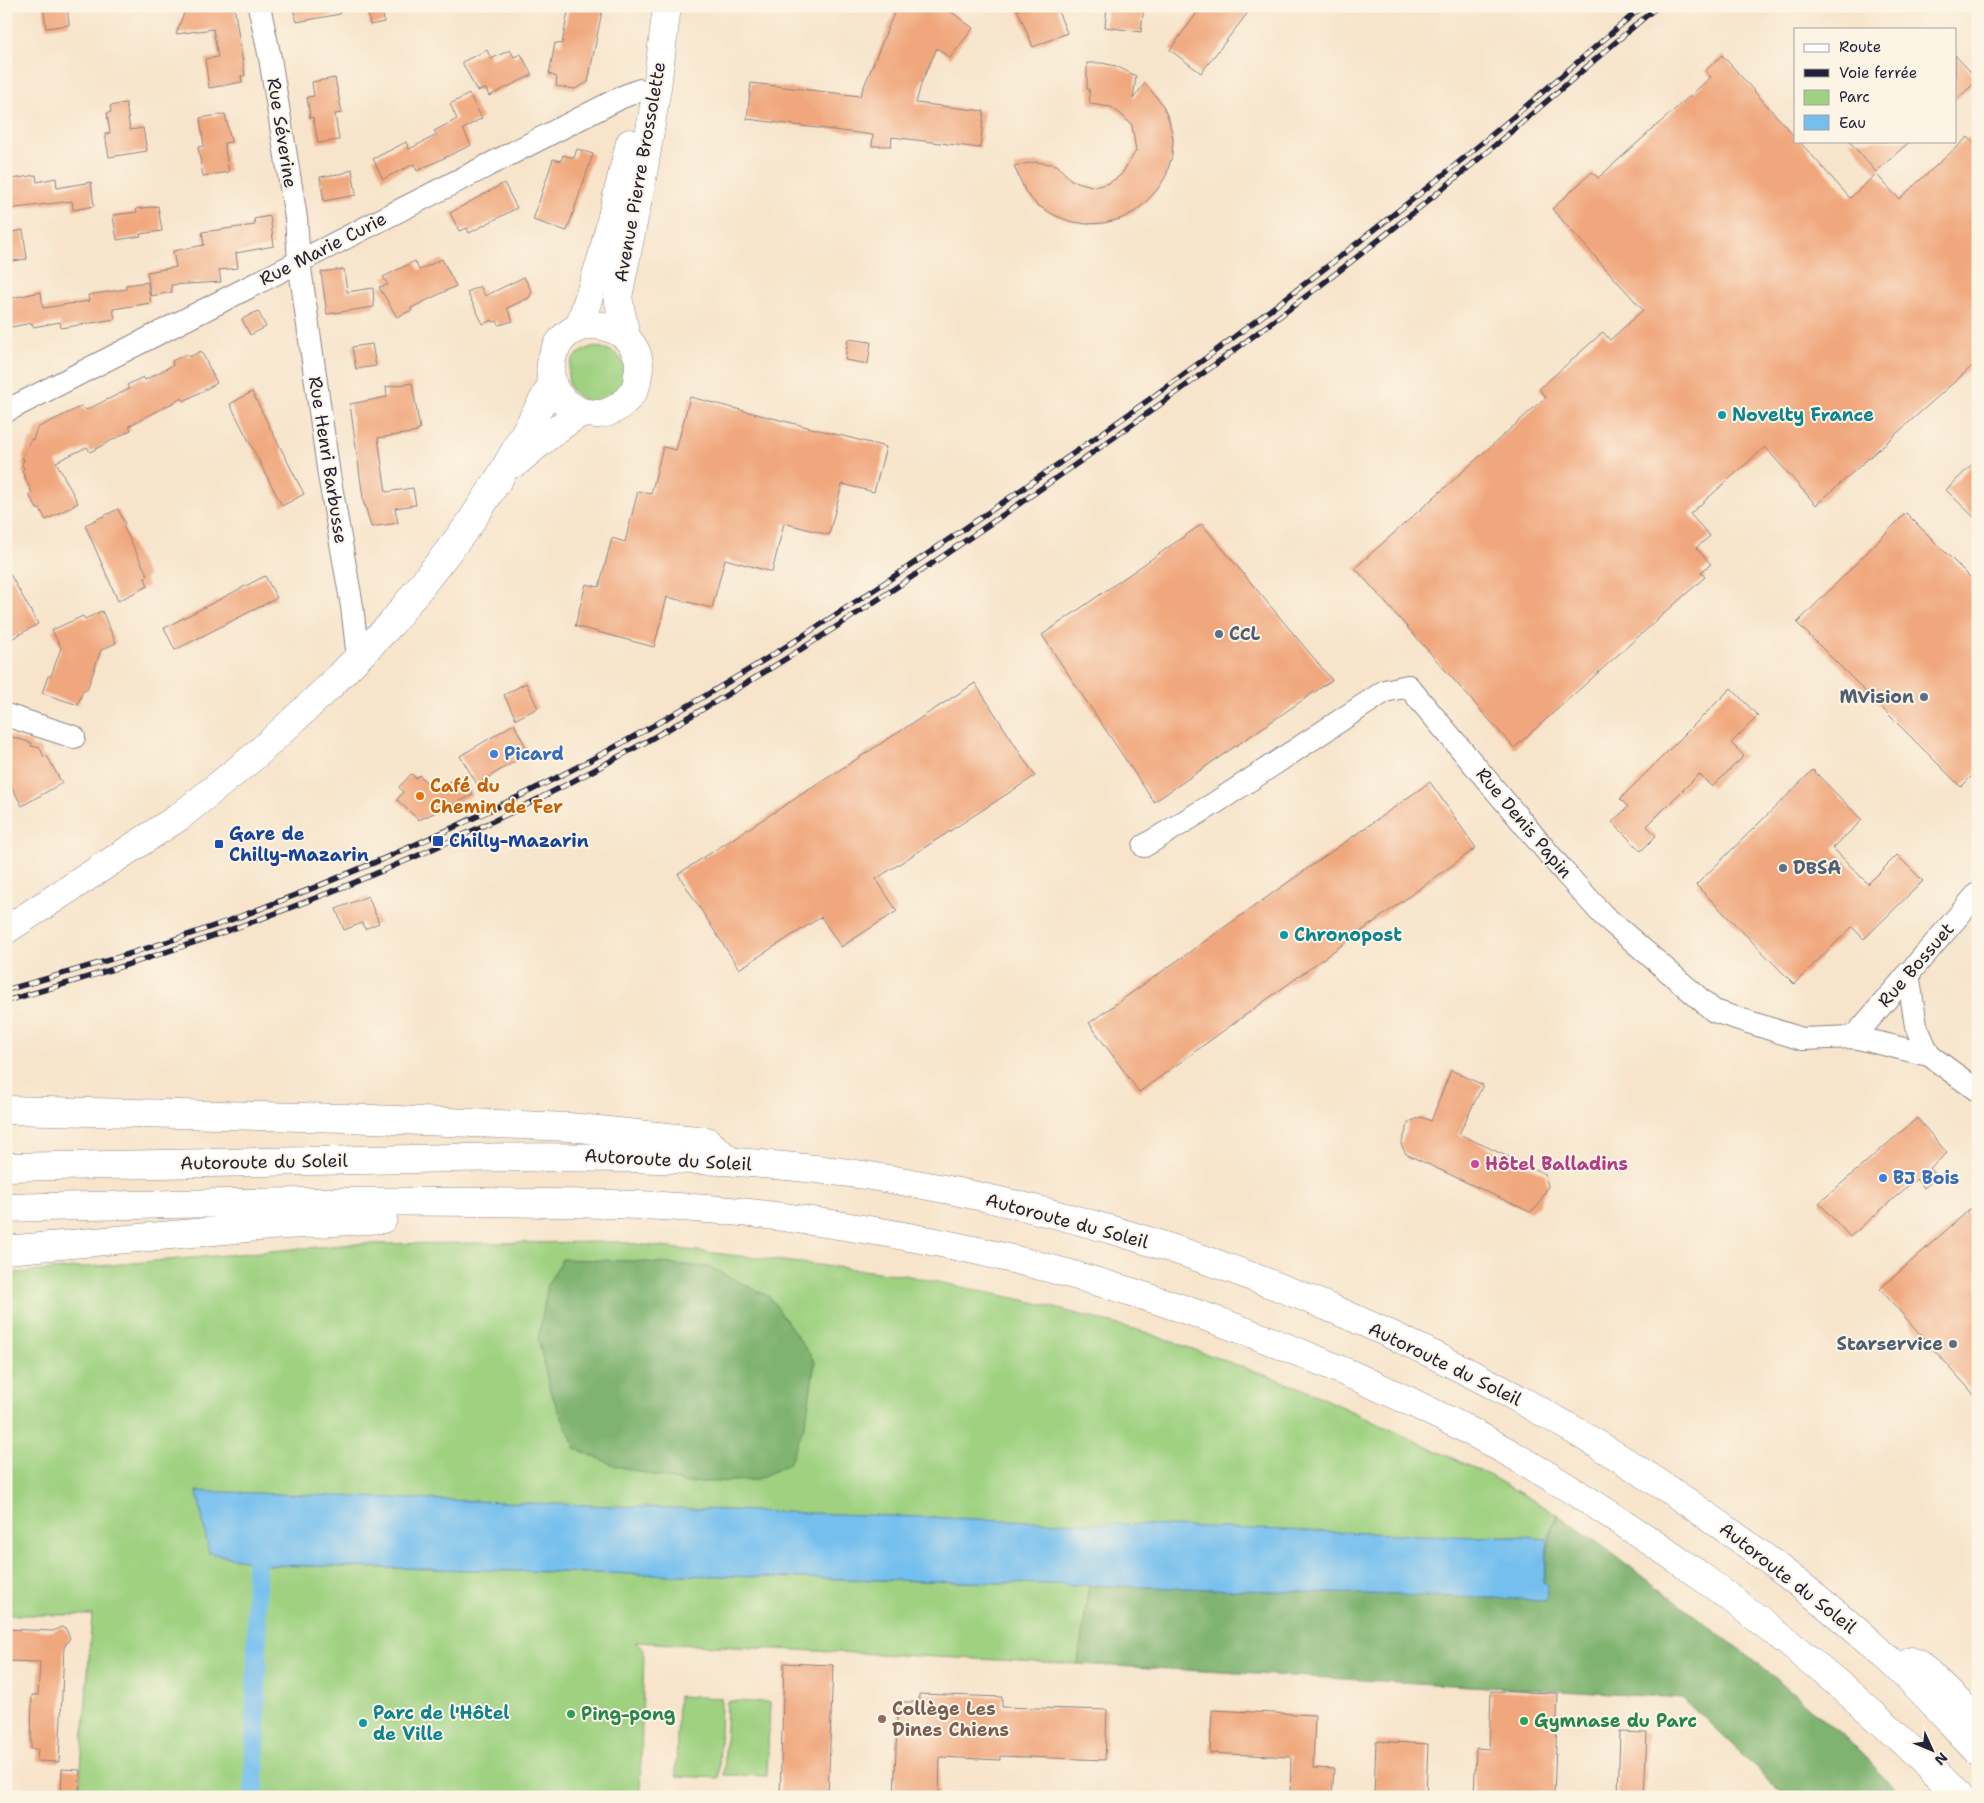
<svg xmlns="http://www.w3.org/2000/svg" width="1984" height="1803" font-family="'Shantell Sans',sans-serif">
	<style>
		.green { fill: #9fd181; stroke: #607a5e }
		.forest { fill: #7fb36f; stroke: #506a55 }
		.water { fill: #75bfee; stroke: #4c7094 }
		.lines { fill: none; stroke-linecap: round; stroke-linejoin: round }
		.canal { stroke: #75bfee; stroke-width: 20 }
		.building { fill: #f0a77d }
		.street-casing { stroke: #8c8383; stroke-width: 24 }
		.secondary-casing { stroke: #8c8383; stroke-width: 29 }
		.highway-casing { stroke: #8c8383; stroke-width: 29 }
		.street { stroke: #fff; stroke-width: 22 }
		.secondary { stroke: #fff; stroke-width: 28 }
		.highway { stroke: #fff; stroke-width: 28 }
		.rail-casing { stroke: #22223b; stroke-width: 5.5 }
		.rail { stroke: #fcf5e5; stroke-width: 4; stroke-dasharray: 11; stroke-linecap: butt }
		.culture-dot { fill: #0f9aa8; stroke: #fcf5e5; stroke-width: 2 }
		.service-dot { fill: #5c6f8a; stroke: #fcf5e5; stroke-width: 2 }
		.shop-dot { fill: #3f7fe0; stroke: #fcf5e5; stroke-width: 2 }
		.food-dot { fill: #e8710a; stroke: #fcf5e5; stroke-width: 2 }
		.transit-dot { fill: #1a4fb4; stroke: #fcf5e5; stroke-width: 2 }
		.hotel-dot { fill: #d1479c; stroke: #fcf5e5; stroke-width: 2 }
		.leisure-dot { fill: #2e9e5b; stroke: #fcf5e5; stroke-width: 2 }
		.education-dot { fill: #8d6e63; stroke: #fcf5e5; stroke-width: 2 }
		.labels { text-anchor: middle; stroke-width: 4; stroke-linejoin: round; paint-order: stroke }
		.street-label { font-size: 18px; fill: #22223b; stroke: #fcf5e5 }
		.culture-label { font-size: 18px; font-weight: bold; fill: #0d838f; stroke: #fcf5e5; text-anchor: start }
		.service-label { font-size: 18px; font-weight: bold; fill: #4e5e75; stroke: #fcf5e5; text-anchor: start }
		.shop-label { font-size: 18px; font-weight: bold; fill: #366cbe; stroke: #fcf5e5; text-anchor: start }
		.food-label { font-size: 18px; font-weight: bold; fill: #c56008; stroke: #fcf5e5; text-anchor: start }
		.transit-label { font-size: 18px; font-weight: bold; fill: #164399; stroke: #fcf5e5; text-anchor: start }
		.hotel-label { font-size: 18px; font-weight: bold; fill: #b23c85; stroke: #fcf5e5; text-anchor: start }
		.education-label { font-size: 18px; font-weight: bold; fill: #785e54; stroke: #fcf5e5; text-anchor: start }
		.leisure-label { font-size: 18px; font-weight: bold; fill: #27864d; stroke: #fcf5e5; text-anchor: start }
	</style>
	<rect width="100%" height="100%" fill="#fcf5e5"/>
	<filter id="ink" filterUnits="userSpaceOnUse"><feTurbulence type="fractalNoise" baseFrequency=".02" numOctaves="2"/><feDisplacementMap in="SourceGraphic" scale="10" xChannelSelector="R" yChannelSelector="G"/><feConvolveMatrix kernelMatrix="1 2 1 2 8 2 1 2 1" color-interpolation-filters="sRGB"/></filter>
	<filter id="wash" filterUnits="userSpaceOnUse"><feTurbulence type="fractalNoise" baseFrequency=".0096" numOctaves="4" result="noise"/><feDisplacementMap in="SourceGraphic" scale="20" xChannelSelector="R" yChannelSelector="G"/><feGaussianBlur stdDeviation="1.12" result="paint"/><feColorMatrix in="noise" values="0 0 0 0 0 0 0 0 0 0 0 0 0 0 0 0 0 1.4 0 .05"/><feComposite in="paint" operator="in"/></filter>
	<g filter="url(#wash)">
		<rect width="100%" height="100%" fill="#f7e4cb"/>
		<!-- green -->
		<g class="green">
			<path d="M591 347C607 347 625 354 626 373 626 379 623 387 621 393L598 405C591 402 582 399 576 395 565 387 567 367 574 358 579 352 585 350 591 347Z"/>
			<path d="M619 1242 904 1275 1033 1302 1145 1332 1301 1388 1485 1473 1557 1514 1548 1539 1513 1536 1478 1537 270 1565 1089 1585 1078 1664 635 1642 644 1649 640 1797H79L92 1615H6V1274L352 1244Z"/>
			<path d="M678 1696 721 1698 719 1778 676 1776Z"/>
			<path d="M727 1701 770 1702 767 1776 724 1775Z"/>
		</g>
		<!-- forest -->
		<g class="forest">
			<path d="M562 1259 635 1261 709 1267 770 1297 815 1362 806 1421 789 1464 755 1480 685 1483 616 1466 576 1449 550 1391 538 1339 548 1284Z"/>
			<path d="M1557 1514 1608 1550 1751 1658 1848 1740 1904 1797H1787L1683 1698 1078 1664 1089 1585 1520 1599 1545 1602C1543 1571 1547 1543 1557 1514Z"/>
		</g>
		<!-- water -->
		<path class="water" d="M197 1491 1478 1537 1513 1536 1548 1539 1544 1582 1548 1585 1546 1602 1520 1599 1089 1585 270 1565 209 1553Z"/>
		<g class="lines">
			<!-- canal -->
			<path class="canal" d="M254 1797 257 1650 256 1563"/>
		</g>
		<g id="blocks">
			<!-- building -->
			<g class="building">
				<path d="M43 6H67L69 25 46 28Z"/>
				<path d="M193 6H234L245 76H241L242 82 209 88 205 59 218 57 213 29 176 34 186 8Z"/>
				<path d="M292 6H339L340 14 297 22Z"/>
				<path d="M569 6H603L588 82 575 89 556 86 557 77 549 74 555 43 562 44Z"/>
				<path d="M897 6H943L973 28 950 58 937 48 922 81 916 103 984 111 980 148 892 137 891 146H872L873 135 747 119 751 83 860 96Z"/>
				<path d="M1016 6H1056L1067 33 1033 47Z"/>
				<path d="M1107 6H1144L1141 32 1105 27Z"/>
				<path d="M1202 6H1253L1201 73 1170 50Z"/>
				<path d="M382 7 384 22 370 25 367 9Z"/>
				<path d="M487 50 491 59 510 50 514 57 521 54 532 75 489 96 486 89 477 91 462 62Z"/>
				<path d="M1722 55 1795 137V141H1799L1850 198 1876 174 1899 199 1968 137 1978 148V361L1816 505 1765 447 1690 514 1710 536 1696 548 1711 564 1701 572 1705 577 1514 748 1355 568 1546 397 1539 389 1603 332 1610 340 1643 310 1552 209 1592 172 1598 178 1711 77 1705 71Z"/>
				<path d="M1955 55 1978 80 1955 101Z"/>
				<path d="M1087 63H1102L1116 66 1136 76 1133 99 1145 83 1162 104 1169 120 1173 139 1172 156 1166 176 1157 190 1145 203 1134 212 1120 219 1104 223 1086 224 1069 221 1054 215 1037 205 1026 193 1014 166 1036 162 1057 165 1071 180 1095 187 1109 183 1121 175 1136 151 1132 125 1122 115 1111 107 1090 104 1089 89H1087Z"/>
				<path d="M335 78 342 113 335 114 339 140 318 143 313 117 310 118 307 97 314 96 312 82Z"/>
				<path d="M469 94 482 118 463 129 471 145 417 171 414 164 383 179 373 159 406 142 409 149 437 135 434 131 457 119 450 104Z"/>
				<path d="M126 103 130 130 143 128 147 151 109 157 105 134 110 133 107 113 111 112 110 106Z"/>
				<path d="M225 114 231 142 224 143 229 172 203 176 198 147 204 146 200 118Z"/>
				<path d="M1849 141H1910L1876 172Z"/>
				<path d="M577 149 593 154 567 231 533 220 553 159 561 161 563 155 574 158Z"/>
				<path d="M352 169 356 195 324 201 320 177 344 173Z"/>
				<path d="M36 175 37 182 56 178 57 188 91 182 94 206 73 210 72 201 8 209 6 180Z"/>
				<path d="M504 183 517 208 469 233 467 228 459 231 450 213Z"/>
				<path d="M158 206 162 231 140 234 141 236 117 240 113 215 137 212 136 209Z"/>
				<path d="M270 216 274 246 236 253 238 268 219 270 221 282 171 285 172 292 151 296 147 272 176 267 173 251 204 245 202 232 255 225 254 219Z"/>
				<path d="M23 230 27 259 6 262V233Z"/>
				<path d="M442 259 456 286 411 308 412 310 397 317 379 287 388 285 383 277 415 261 419 270Z"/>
				<path d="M344 269 347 292 373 288 374 307 327 314 321 272Z"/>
				<path d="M524 277 532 292 529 298 507 308 513 321 499 325 497 321 493 322 492 320 483 324 467 292 480 286 485 296Z"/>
				<path d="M147 282 151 303 113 309 115 319 61 328 60 322 33 327 32 323 6 328V299L41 292 43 308 89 301 88 295 126 289V285Z"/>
				<path d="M258 311 266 327 250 335 242 319Z"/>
				<path d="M848 339 871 342 868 364 845 360Z"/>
				<path d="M372 344 376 366 356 369 352 347Z"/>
				<path d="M201 351 217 383 184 401 182 398 129 426 131 430 90 452 87 447 56 462 78 503 46 520 40 509H37L29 495 32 493 22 471 24 468 22 465 24 459 22 458 31 439 33 440 37 428 82 406 86 410 129 389 127 385 143 377 145 380 173 365 172 361 186 354 189 357Z"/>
				<path d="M412 383 420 429H417V432L378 438 386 492 413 488 416 505 395 508 398 523 371 527 365 505H364L350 404 387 397 386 387Z"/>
				<path d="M252 392 304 494 282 506 230 404Z"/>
				<path d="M690 397 886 447 874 492 842 484 829 535 784 523 772 572 725 559 712 608 667 597 654 647 575 626 586 584 599 587 612 538 625 542 638 491 651 494 663 447 676 450Z"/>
				<path d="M1978 459V521L1946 490Z"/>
				<path d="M118 509 125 524 123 526 148 576 145 578 148 586 118 601 85 525Z"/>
				<path d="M1906 513 1978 585V770L1961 787 1797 623Z"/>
				<path d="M1202 524 1332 680 1154 802 1042 635Z"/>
				<path d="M6 567 38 624 6 642Z"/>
				<path d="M265 576 277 598 175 650 164 628Z"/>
				<path d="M102 611 116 643 101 650 87 690H83L78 705 42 693 48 676H51L61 648 52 630 83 616 85 619Z"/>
				<path d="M526 683 538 708 516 719 504 695Z"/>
				<path d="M975 683 1035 776 876 879 897 911 841 947 821 917 739 969 678 874Z"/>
				<path d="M1731 688 1758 716 1731 743 1744 756 1712 787 1699 774 1647 826 1656 836 1641 851 1612 822 1628 807 1620 799Z"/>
				<path d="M514 724 529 753 477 784 460 756Z"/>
				<path d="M6 735 32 743 31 746 40 748 44 757 47 756 62 783 22 806 9 782 6 781Z"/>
				<path d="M1813 770 1862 820 1833 848 1868 884 1897 855 1923 881 1864 939 1852 927 1794 984 1696 885Z"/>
				<path d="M411 774 416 778 419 775 433 789 463 776 473 795 419 820 397 800 403 792 399 787Z"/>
				<path d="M1430 782 1476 848 1139 1092 1089 1023Z"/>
				<path d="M368 896 379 923 365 929 362 923 344 930 336 909Z"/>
				<path d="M1451 1070 1483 1085 1459 1134 1545 1174 1548 1186 1538 1206 1530 1212 1406 1154 1401 1145 1409 1122 1421 1117 1431 1121Z"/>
				<path d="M1917 1118 1947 1153 1930 1168 1938 1177 1924 1188 1916 1179 1850 1237 1819 1203Z"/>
				<path d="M1978 1202V1399L1880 1289Z"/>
				<path d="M61 1627 66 1629 70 1638 64 1647 59 1762 37 1761 38 1749H31L32 1695H38L40 1662 6 1661V1629L53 1631Z"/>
				<path d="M784 1663 833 1665 828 1797H780Z"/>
				<path d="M1491 1691 1558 1693 1554 1797H1474L1476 1748 1489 1749Z"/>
				<path d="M919 1694 1002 1697V1707L1107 1710 1105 1760 1000 1756V1760L940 1757 939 1797H894L898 1702H919Z"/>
				<path d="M1212 1710 1315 1715 1313 1768 1334 1769 1332 1797H1290L1291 1757 1210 1753Z"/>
				<path d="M1620 1732 1647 1733 1644 1797H1618Z"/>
				<path d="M1376 1741 1428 1744 1426 1797H1374Z"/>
				<path d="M62 1769 80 1770 79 1797H61Z"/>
			</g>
		</g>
	</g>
	<g filter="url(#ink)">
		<use href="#blocks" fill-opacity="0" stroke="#8c8383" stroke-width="1"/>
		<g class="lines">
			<!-- street casing -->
			<g class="street-casing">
				<g id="street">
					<path d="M259 6 270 58 296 218 299 261 329 475 352 606 358 658"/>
					<path d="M6 411 622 97 640 90"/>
					<path d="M6 715 74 737"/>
					<path d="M1144 846 1215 803 1385 691 1408 686 1565 873 1603 915 1714 1011 1802 1039 1854 1037 1929 1055 1978 1091"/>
					<path d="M1908 973 1916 1026 1929 1055"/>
					<path d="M1854 1037 1978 893"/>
				</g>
			</g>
			<!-- secondary casing -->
			<g class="secondary-casing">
				<g id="secondary">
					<path d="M579 327 602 257 630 143"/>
					<path d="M626 337 618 297 643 174 657 87 667 6"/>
					<path d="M516 463C536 446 556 428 579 414 584 411 591 414 598 414 612 414 627 402 634 390 637 386 637 380 638 375 647 336 595 310 566 335 547 352 544 386 565 402 570 406 576 409 581 412"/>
					<path d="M6 930 179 817 256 755 329 687 391 624 468 526 500 477 552 384"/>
				</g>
			</g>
			<!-- highway casing -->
			<g class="highway-casing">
				<g id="highway">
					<path d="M6 1110 346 1118 569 1127 707 1141 730 1161"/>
					<path d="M6 1167C142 1165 278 1162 414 1159 496 1157 578 1156 660 1159 685 1160 711 1160 736 1162 778 1165 821 1169 864 1175 1198 1226 1522 1369 1789 1576 1823 1602 1857 1630 1888 1659 1919 1688 1948 1720 1978 1751"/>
					<path d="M6 1208C165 1204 325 1200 484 1202 559 1203 633 1203 707 1209 753 1212 799 1219 844 1226 1059 1258 1264 1327 1458 1425 1539 1467 1617 1517 1692 1570 1787 1638 1878 1713 1959 1797"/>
					<path d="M6 1250 270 1226 383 1219"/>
					<path d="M1911 1661 1917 1662 1978 1721"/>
				</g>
			</g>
			<!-- street -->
			<use href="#street" class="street"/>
			<!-- secondary -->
			<use href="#secondary" class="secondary"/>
			<!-- highway -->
			<use href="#highway" class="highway"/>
			<!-- rail casing -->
			<g class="rail-casing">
				<g id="rail">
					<path d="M6 990C81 969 155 947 228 921 328 884 426 842 522 795 675 720 820 628 961 531 1116 426 1267 316 1413 199 1492 137 1567 71 1643 6"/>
					<path d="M6 1001C181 952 355 889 518 809 679 730 830 634 978 532 1129 429 1277 322 1419 208 1500 143 1579 73 1658 6"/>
				</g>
			</g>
			<!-- rail -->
			<use href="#rail" class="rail"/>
		</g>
	</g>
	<!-- markers -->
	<g class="culture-dot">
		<circle cx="1722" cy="415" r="5"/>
		<circle cx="1284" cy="935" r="5"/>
		<circle cx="363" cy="1723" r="5"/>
	</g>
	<g class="service-dot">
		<circle cx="1219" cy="634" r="5"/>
		<circle cx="1924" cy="697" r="5"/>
		<circle cx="1783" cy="868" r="5"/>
		<circle cx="1953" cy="1344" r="5"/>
	</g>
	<g class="shop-dot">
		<circle cx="494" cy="754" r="5"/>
		<circle cx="1883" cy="1178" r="5"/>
	</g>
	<circle class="food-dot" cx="420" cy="796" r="5"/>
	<g class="transit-dot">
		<rect x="432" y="835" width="12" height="12" rx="2.5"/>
		<rect x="214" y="839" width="10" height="10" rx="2.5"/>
	</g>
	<circle class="hotel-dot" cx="1475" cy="1164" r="5"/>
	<g class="leisure-dot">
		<circle cx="571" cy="1714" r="5"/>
		<circle cx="1524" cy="1721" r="5"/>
	</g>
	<circle class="education-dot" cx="882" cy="1719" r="5"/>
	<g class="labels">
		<!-- street labels -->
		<g class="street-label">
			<text transform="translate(282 133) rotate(81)" y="6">Rue Séverine</text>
			<text transform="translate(640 172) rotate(-80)" y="6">Avenue Pierre Brossolette</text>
			<text transform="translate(323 249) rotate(-27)" y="6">Rue Marie Curie</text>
			<text transform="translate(328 460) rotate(81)" y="6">Rue Henri Barbusse</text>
			<text transform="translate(1524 823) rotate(50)" y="6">Rue Denis Papin</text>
			<text transform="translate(1916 965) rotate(-49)" y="6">Rue Bossuet</text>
			<text transform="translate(668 1160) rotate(3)" y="6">Autoroute du Soleil</text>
			<text transform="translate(264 1162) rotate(-1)" y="6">Autoroute du Soleil</text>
			<text transform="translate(1067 1221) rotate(15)" y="6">Autoroute du Soleil</text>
			<text transform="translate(1445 1364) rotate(26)" y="6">Autoroute du Soleil</text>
			<text transform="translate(1788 1578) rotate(38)" y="6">Autoroute du Soleil</text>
		</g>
		<!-- culture labels -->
		<g class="culture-label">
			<text x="1732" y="421">Novelty France</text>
			<text x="1294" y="941">Chronopost</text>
			<text x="373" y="1719">Parc de l'Hôtel<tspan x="373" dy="21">de Ville</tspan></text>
		</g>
		<!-- service labels -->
		<g class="service-label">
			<text x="1229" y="640">CCL</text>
			<text x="1914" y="703" text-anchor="end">MVision</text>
			<text x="1793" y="874">DBSA</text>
			<text x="1943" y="1350" text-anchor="end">Starservice</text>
		</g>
		<!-- shop labels -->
		<g class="shop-label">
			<text x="504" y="760">Picard</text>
			<text x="1893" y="1184">BJ Bois</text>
		</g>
		<!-- food labels -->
		<g class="food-label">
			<text x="430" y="792">Café du<tspan x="430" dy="21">Chemin de Fer</tspan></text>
		</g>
		<!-- transit labels -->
		<g class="transit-label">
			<text x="229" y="840">Gare de<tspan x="229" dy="21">Chilly-Mazarin</tspan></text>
			<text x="449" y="847">Chilly-Mazarin</text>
		</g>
		<!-- hotel labels -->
		<g class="hotel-label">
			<text x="1485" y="1170">Hôtel Balladins</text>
		</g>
		<!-- education labels -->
		<g class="education-label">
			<text x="892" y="1715">Collège Les<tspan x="892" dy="21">Dines Chiens</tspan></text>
		</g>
		<!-- leisure labels -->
		<g class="leisure-label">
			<text x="581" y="1720">Ping-pong</text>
			<text x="1534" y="1727">Gymnase du Parc</text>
		</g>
	</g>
	<!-- margin -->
	<rect width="1984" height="1803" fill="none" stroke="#fcf5e5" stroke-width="25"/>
	<!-- legend -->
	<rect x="1794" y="28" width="162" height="115" fill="#fcf5e5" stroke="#a5a1a1"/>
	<rect x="1804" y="44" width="25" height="8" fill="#ffffff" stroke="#a5a1a1"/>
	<text x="1839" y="52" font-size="15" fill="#22223b">Route</text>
	<rect x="1804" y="69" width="25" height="8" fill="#22223b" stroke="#a5a1a1"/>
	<text x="1839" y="78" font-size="15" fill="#22223b">Voie ferrée</text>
	<rect x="1804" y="90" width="25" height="15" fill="#9fd181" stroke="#a5a1a1"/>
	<text x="1839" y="102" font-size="15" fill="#22223b">Parc</text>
	<rect x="1804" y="115" width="25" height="15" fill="#75bfee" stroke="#a5a1a1"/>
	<text x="1839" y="128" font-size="15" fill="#22223b">Eau</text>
	<!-- north arrow -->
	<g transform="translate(1932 1750) rotate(134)" stroke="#fcf5e5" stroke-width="4" paint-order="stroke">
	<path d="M0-4L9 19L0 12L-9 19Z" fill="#22223b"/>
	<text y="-8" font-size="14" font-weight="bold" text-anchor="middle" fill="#22223b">N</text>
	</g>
</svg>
